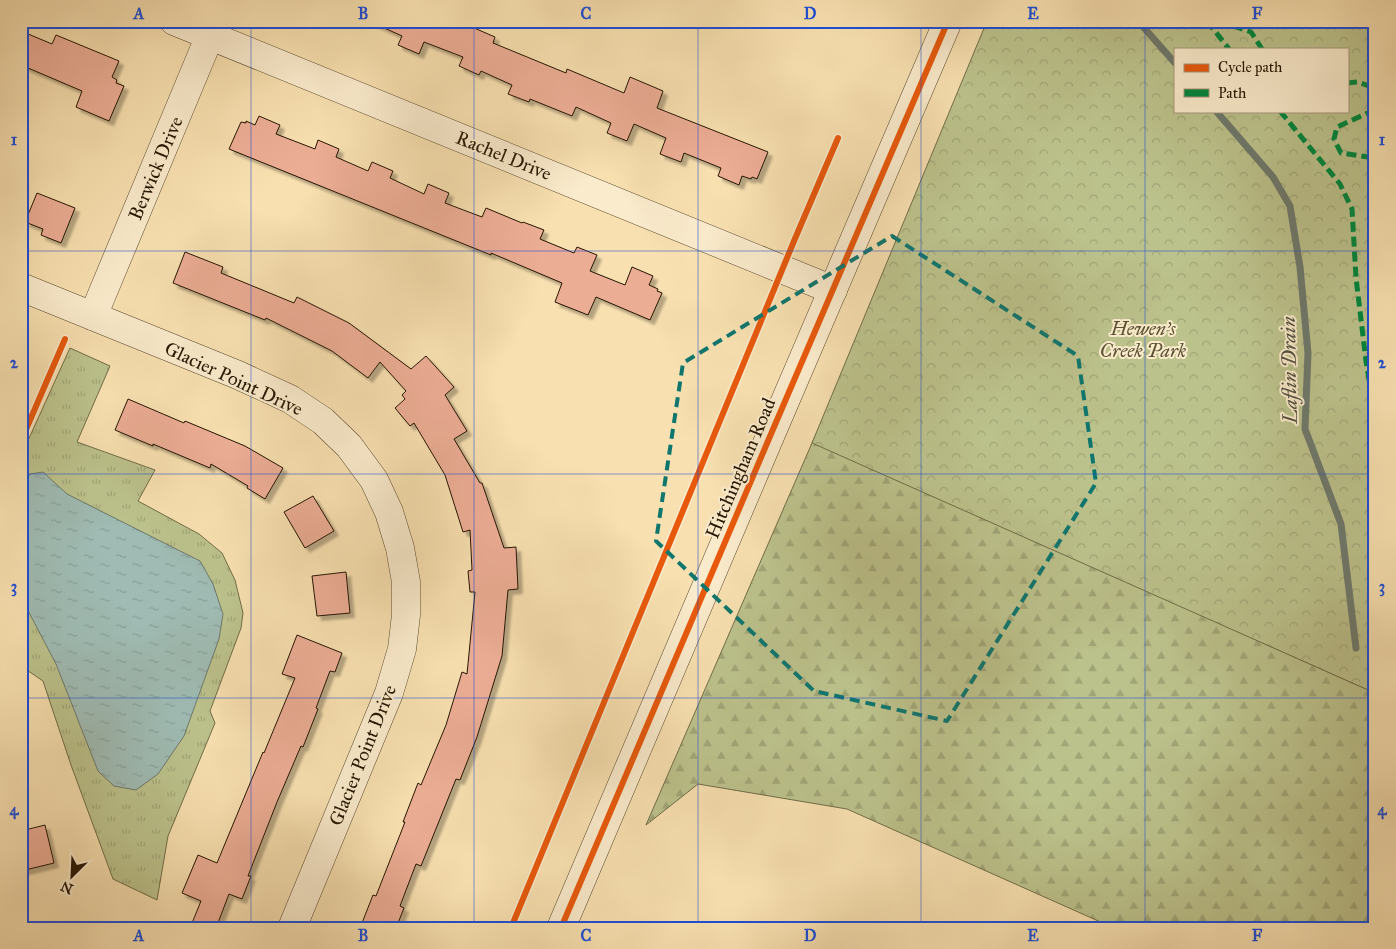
<svg xmlns="http://www.w3.org/2000/svg" width="1396" height="949" font-family="'IM FELL Great Primer',serif">
	<style>
		.grass { fill: url(#grass-tufts); stroke: #706c46 }
		.forest { fill: url(#forest-firs); stroke: #706c46; fill-rule: evenodd }
		.park { fill: url(#park-crowns); stroke: #706c46; fill-rule: evenodd }
		.water { fill: url(#water-ripples); stroke: #6e796c }
		.lines { fill: none; stroke-linecap: round; stroke-linejoin: round }
		.stream { stroke: #6e796c; stroke-width: 7 }
		.building { fill: #ecad95; stroke: #251501; filter: url(#shadow) }
		.minor-casing { stroke: #5a482d; stroke-width: 29 }
		.minor { stroke: #faebcc; stroke-width: 28 }
		.quiet { stroke: #00873e; stroke-width: 5; stroke-dasharray: 10 5; stroke-linecap: butt }
		.cycleway-casing { stroke: #faebcc; stroke-width: 9 }
		.cycleway { stroke: #e8590c; stroke-width: 6 }
		.marked { fill: none; stroke: #0f766e; stroke-width: 4; stroke-dasharray: 10 6; stroke-linejoin: round }
		.grid { fill: none; stroke: #1d4ed8; stroke-width: 1; stroke-opacity: 0.55 }
		.labels { text-anchor: middle; stroke-width: 4; stroke-linejoin: round; paint-order: stroke }
		.street-label { font-size: 19px; fill: #251501; stroke: #faebcc }
		.park-label { font-size: 19px; font-style: italic; fill: #5a5232; stroke: #faebcc }
		.water-label { font-size: 20px; font-style: italic; fill: #504f3f; stroke: #faebcc }
		.neatline { fill: none; stroke: #1d4ed8; stroke-width: 2 }
		.grid-label { font-size: 16px; text-anchor: middle; font-weight: bold; fill: #1d4ed8 }
	</style>
	<defs>
		<pattern id="grass-tufts" width="24" height="20" patternUnits="userSpaceOnUse" patternTransform="scale(1.25)"><rect width="24" height="20" fill="#bcc28c"/><path d="M3 7l-1-3M5 7V3M7 7l1-3M15 17l-1-3M17 17v-4M19 17l1-3" fill="none" stroke="#a1a677"/></pattern>
		<pattern id="forest-firs" width="22" height="20" patternUnits="userSpaceOnUse" patternTransform="scale(1.25)"><rect width="22" height="20" fill="#bcc28c"/><path d="M5 1l3.5 6h-7zM16 11l3.5 6h-7z" fill="#a1a677"/></pattern>
		<pattern id="park-crowns" width="20" height="18" patternUnits="userSpaceOnUse" patternTransform="scale(1.25)"><rect width="20" height="18" fill="#bcc28c"/><path d="M2 6a3 3 0 1 1 6 0M12 15a3 3 0 1 1 6 0" fill="none" stroke="#a1a677"/></pattern>
		<pattern id="water-ripples" width="26" height="14" patternUnits="userSpaceOnUse" patternTransform="scale(1.25)"><rect width="26" height="14" fill="#9fbbb3"/><path d="M2 4q2-2 4 0t4 0M15 11q2-2 4 0t4 0" fill="none" stroke="#89a098"/></pattern>
		<filter id="shadow"><feDropShadow dx="4.5" dy="4.5" stdDeviation="1" flood-color="#0004"/></filter>
	</defs>
	<rect width="100%" height="100%" fill="#f8e0b0"/>
	<filter id="stains"><feTurbulence type="fractalNoise" baseFrequency=".004" numOctaves="4"/><feColorMatrix values="0 0 0 0 .2 0 0 0 0 .09 0 0 0 0 .02 0 0 0 .5 -.17"/></filter>
	<radialGradient id="worn" r=".72"><stop offset=".6" stop-color="#630" stop-opacity="0"/><stop offset="1" stop-color="#630" stop-opacity=".3"/></radialGradient>
	<!-- grass -->
	<path class="grass" d="M70 348 110 366 77 442 155 470 138 501 199 534 222 553 235 580 243 613 241 628 210 711 215 723 168 836 157 900 113 879 71 765 43 681 21 666V456Z"/>
	<!-- forest -->
	<path class="forest" d="M1005 21H1375L1254 639 1375 693V928H1114L847 809 698 784 646 825 812 443ZM1175 49H1347V111H1175Z"/>
	<!-- park -->
	<path class="park" d="M987 21H1375V693L812 443ZM1175 49H1347V111H1175Z"/>
	<!-- water -->
	<path class="water" d="M43 472 67 494 200 561 213 584 223 614 219 639 184 736 158 774 136 790 114 786 98 771 56 664 24 603 21 587V491L30 474Z"/>
	<g class="lines">
		<!-- stream -->
		<g class="stream">
			<path d="M1138 21 1175 63"/>
			<path d="M1216 111 1273 177 1290 206 1300 267 1308 353 1305 429 1341 524 1356 648"/>
		</g>
	</g>
	<!-- building -->
	<g class="building">
		<path d="M369 21H458L495 37 493 43 566 73 567 69 624 93 630 77 663 91 657 108 768 152 757 179 752 177 751 179 742 176 739 185 718 176 721 168 684 153 681 162 660 154 666 138 634 124 627 141 607 133 611 123 576 107 572 116 530 99 529 102 508 94 512 85 481 71 479 75 459 66 463 57 424 42 419 54 398 45 402 36Z"/>
		<path d="M21 31 52 44 56 35 119 61 112 77 117 80 116 83 124 86 109 121 76 107 82 91 21 65Z"/>
		<path d="M259 116 280 125 276 134 315 149 318 140 339 149 336 157 368 171 372 162 393 171 390 178 424 194 428 184 449 193 445 203 482 217 486 208 522 223 523 222 544 230 540 239 574 253 577 247 597 255 590 271 625 285 632 267 653 276 649 285 658 289 657 291 662 293 650 320 596 297 588 315 555 302 562 283 491 253V255L229 149 241 122 246 123V121L255 125Z"/>
		<path d="M37 193 75 208 61 243 41 235 43 229 25 222Z"/>
		<path d="M185 252 223 267 221 273 294 303 297 297 349 323 411 369 426 356 454 387 445 395 467 431 454 439 480 483H482L504 548 516 547 518 589 508 590 502 656 477 737 460 780 456 779 421 866 416 864 400 906 404 908 396 928H360L373 895 376 896 405 822H403L418 783 421 785 446 725 462 672 467 674 475 592H470L468 571 472 570 470 530 463 532 445 475 414 423 410 426 395 408 405 399 402 395 406 391 380 362 368 378 332 351 266 318 265 320 173 283Z"/>
		<path d="M128 399 184 423 185 421 245 446 283 468 265 499 247 488 248 486 211 464 210 468 153 444V446L115 430Z"/>
		<path d="M313 496 334 531 305 548 284 512Z"/>
		<path d="M346 572 350 613 317 616 312 576Z"/>
		<path d="M297 635 342 653 335 672 330 671 316 708 318 709 303 747 301 746 277 802 248 876H251L242 899 229 894 216 928H190L201 901 182 893 198 855 217 863 263 752 264 753 295 678 282 674Z"/>
		<path d="M45 825 54 863 21 871V831Z"/>
	</g>
	<g class="lines">
		<!-- minor casing -->
		<g class="minor-casing">
			<g id="minor">
				<path d="M174 21 833 290"/>
				<path d="M21 287 238 375 290 399 323 421 349 446 374 480 389 512 400 548 406 582V615L402 649 389 693 292 928"/>
				<path d="M93 316 216 21"/>
				<path d="M561 928 768 441 948 21"/>
			</g>
		</g>
		<!-- minor -->
		<use href="#minor" class="minor"/>
		<!-- quiet -->
		<g class="quiet">
			<path d="M1207 21 1229 49"/>
			<path d="M1219 21 1251 32 1262 49"/>
			<path d="M1347 83 1358 82 1369 86 1372 111 1337 127 1334 139 1341 153 1375 158"/>
			<path d="M1280 111 1340 184 1352 209 1356 278 1366 361 1375 416"/>
		</g>
		<!-- cycleway casing -->
		<g class="cycleway-casing">
			<g id="cycleway">
				<path d="M21 441 65 339"/>
				<path d="M511 928 794 241 838 138"/>
				<path d="M561 928 768 441 948 21"/>
			</g>
		</g>
		<!-- cycleway -->
		<use href="#cycleway" class="cycleway"/>
	</g>
	<!-- marked area -->
	<path class="marked" d="M892 236 1078 356 1096 483 947 721 814 691 656 541 683 363Z"/>
	<!-- grid -->
	<path class="grid" d="M251 21V928M474 21V928M698 21V928M921 21V928M1145 21V928M21 251H1375M21 474H1375M21 698H1375"/>
	<g class="labels">
		<!-- street labels -->
		<g class="street-label">
			<text transform="translate(504 155) rotate(22)" y="7">Rachel Drive</text>
			<text transform="translate(155 168) rotate(-67)" y="7">Berwick Drive</text>
			<text transform="translate(234 378) rotate(25)" y="7">Glacier Point Drive</text>
			<text transform="translate(740 468) rotate(-67)" y="7">Hitchingham Road</text>
			<text transform="translate(362 755) rotate(-68)" y="7">Glacier Point Drive</text>
		</g>
		<!-- park labels -->
		<g class="park-label">
			<text x="1143" y="335">Hewen's<tspan x="1143" dy="22">Creek Park</tspan></text>
		</g>
		<!-- water labels -->
		<g class="water-label">
			<text transform="translate(1289 370) rotate(-91)" y="7">Laflin Drain</text>
		</g>
	</g>
	<!-- margin -->
	<rect width="1396" height="949" fill="none" stroke="#f8e0b0" stroke-width="55"/>
	<!-- legend -->
	<rect x="1174" y="48" width="175" height="65" fill="#faebcc" stroke="#a5957b"/>
	<rect x="1184" y="64" width="25" height="8" fill="#e8590c" stroke="#a5957b"/>
	<text x="1218" y="72" font-size="15" fill="#251501">Cycle path</text>
	<rect x="1184" y="89" width="25" height="8" fill="#00873e" stroke="#a5957b"/>
	<text x="1218" y="98" font-size="15" fill="#251501">Path</text>
	<!-- north arrow -->
	<g transform="translate(72 876) rotate(204)" stroke="#faebcc" stroke-width="4" paint-order="stroke">
	<path d="M0-4L9 19L0 12L-9 19Z" fill="#251501"/>
	<text y="-8" font-size="14" font-weight="bold" text-anchor="middle" fill="#251501">N</text>
	</g>
	<rect x="28" y="28" width="1340" height="894" class="neatline"/>
	<g class="grid-label">
		<text x="139" y="19">A</text>
		<text x="363" y="19">B</text>
		<text x="586" y="19">C</text>
		<text x="810" y="19">D</text>
		<text x="1033" y="19">E</text>
		<text x="1257" y="19">F</text>
		<text x="14" y="145">1</text>
		<text x="1382" y="145">1</text>
		<text x="14" y="368">2</text>
		<text x="1382" y="368">2</text>
		<text x="14" y="592">3</text>
		<text x="1382" y="592">3</text>
		<text x="14" y="815">4</text>
		<text x="1382" y="815">4</text>
		<text x="139" y="941">A</text>
		<text x="363" y="941">B</text>
		<text x="586" y="941">C</text>
		<text x="810" y="941">D</text>
		<text x="1033" y="941">E</text>
		<text x="1257" y="941">F</text>
	</g>
	<rect width="100%" height="100%" filter="url(#stains)"/>
	<rect width="100%" height="100%" fill="url(#worn)"/>
</svg>
